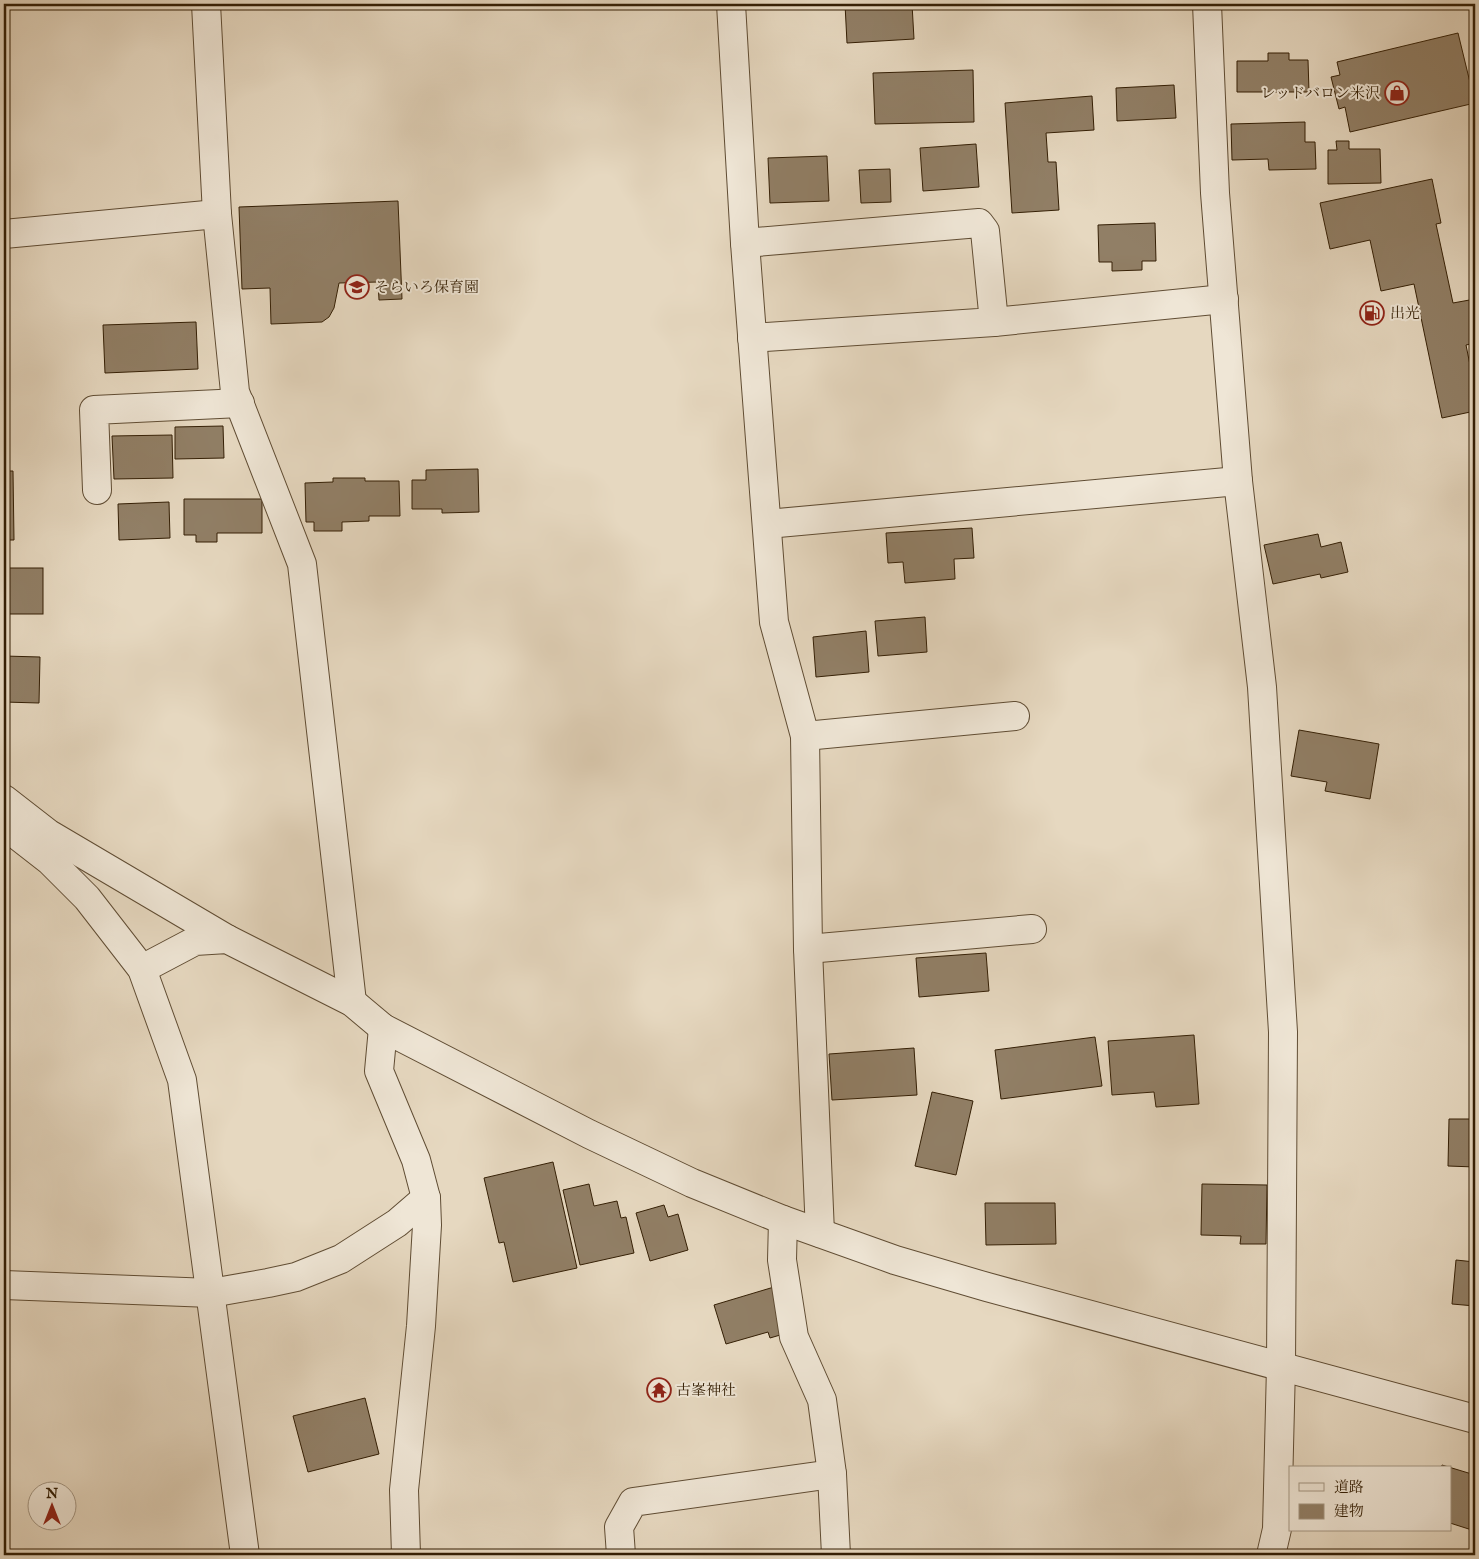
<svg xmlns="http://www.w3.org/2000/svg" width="1479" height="1559" font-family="'IM FELL English','Noto Serif JP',serif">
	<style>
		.building { fill: #917f66; stroke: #341f05 }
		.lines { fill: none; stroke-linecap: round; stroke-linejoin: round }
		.minor-casing { stroke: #604d34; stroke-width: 30 }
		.minor { stroke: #efe6d6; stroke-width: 28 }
		.labels { text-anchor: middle; stroke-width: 4; stroke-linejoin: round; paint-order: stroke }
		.poi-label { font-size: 15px; fill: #341f05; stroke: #efe6d6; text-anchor: start }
	</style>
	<rect width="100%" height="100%" fill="#e6d8c0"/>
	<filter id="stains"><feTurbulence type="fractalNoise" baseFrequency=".004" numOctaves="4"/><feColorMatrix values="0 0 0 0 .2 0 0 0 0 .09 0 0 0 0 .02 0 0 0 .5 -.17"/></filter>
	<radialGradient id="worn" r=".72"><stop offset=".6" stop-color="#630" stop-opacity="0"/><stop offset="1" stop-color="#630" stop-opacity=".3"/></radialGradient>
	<!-- building -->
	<g class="building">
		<path d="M845 4H912L914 39 847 43Z"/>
		<path d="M1458 33 1475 103 1350 132 1345 107 1339 109 1331 77 1340 75 1337 62Z"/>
		<path d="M1268 53H1289V60H1308L1309 92H1237V61H1268Z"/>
		<path d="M973 70 974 122 875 124 873 73Z"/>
		<path d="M1174 85 1176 118 1117 121 1116 88Z"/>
		<path d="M1092 96 1094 130 1046 133 1048 162H1056L1059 210 1012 213 1005 103Z"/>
		<path d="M1305 122V142H1315L1316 169 1269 170 1268 159 1232 160 1231 124Z"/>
		<path d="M1336 141H1349V149H1380L1381 183 1328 184V150H1337Z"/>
		<path d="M976 144 979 187 923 191 920 148Z"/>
		<path d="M827 156 829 201 770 203 768 158Z"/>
		<path d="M890 169 891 202 861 203 859 170Z"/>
		<path d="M1432 179 1441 223 1436 224 1453 303 1475 299V343L1466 345 1475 390V411L1442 418 1414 284 1381 291 1370 240 1330 249 1320 203Z"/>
		<path d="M398 201 402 299 379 300 378 282 339 283 334 308 329 317 322 322 271 324 270 288 242 289 239 207Z"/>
		<path d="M1155 223 1156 261H1142V270L1112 271V262H1099L1098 225Z"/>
		<path d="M196 322 198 369 105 373 103 325Z"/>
		<path d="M223 426 224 458 175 459V427Z"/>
		<path d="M172 435 173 478 114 479 112 436Z"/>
		<path d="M478 469 479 512 442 513V509H412V480H426V470Z"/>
		<path d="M4 471H13L14 540H4Z"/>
		<path d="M333 478H365V481H399L400 516H369V521L342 522V531H314V522H306L305 483 333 482Z"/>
		<path d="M184 499H262V533H217V542H196V535H184Z"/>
		<path d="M169 502 170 538 119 540 118 504Z"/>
		<path d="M972 528 974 558 954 559 955 579 905 583 903 562 888 563 886 533Z"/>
		<path d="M1318 534 1321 547 1341 542 1348 572 1321 578 1320 574 1273 584 1264 545Z"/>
		<rect x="4" y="568" width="39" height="46"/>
		<path d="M925 617 927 652 878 656 875 621Z"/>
		<path d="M866 631 869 672 816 677 813 637Z"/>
		<path d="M4 656 40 657 39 703 4 702Z"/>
		<path d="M1299 730 1379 744 1370 799 1325 791 1327 782 1291 776Z"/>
		<path d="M986 953 989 991 919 997 916 958Z"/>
		<path d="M1194 1035 1199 1104 1156 1107 1154 1092 1112 1095 1108 1041Z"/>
		<path d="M1095 1037 1102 1086 1001 1099 995 1050Z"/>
		<path d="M914 1048 917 1095 832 1100 829 1054Z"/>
		<path d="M932 1092 973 1101 956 1175 915 1166Z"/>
		<path d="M1449 1119H1475V1167L1448 1166Z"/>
		<path d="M553 1162 577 1268 513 1282 504 1242 499 1243 484 1178Z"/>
		<path d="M589 1184 594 1206 617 1201 621 1218 626 1217 634 1253 580 1265 563 1190Z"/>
		<path d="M1202 1184 1267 1185 1266 1244H1240L1241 1236 1201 1235Z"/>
		<path d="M985 1203H1055L1056 1244 986 1245Z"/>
		<path d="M664 1205 668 1217 678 1214 688 1250 650 1261 636 1213Z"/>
		<path d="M1456 1260 1475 1262V1306L1452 1304Z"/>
		<path d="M774 1287 787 1333 770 1338 768 1332 726 1344 714 1305Z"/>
		<path d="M365 1398 379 1454 308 1472 293 1416Z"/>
		<path d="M1442 1465 1475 1475V1531L1450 1523V1468H1441Z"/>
	</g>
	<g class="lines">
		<!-- minor casing -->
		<g class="minor-casing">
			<g id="minor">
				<path d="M206 4 217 214 235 392 302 564 352 1002"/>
				<path d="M731 4 745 243 774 622 805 736 808 949 820 1233"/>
				<path d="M1207 4 1215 193 1238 481 1262 687 1283 1032 1281 1366 1277 1529 1271 1555"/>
				<path d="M4 234 217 214"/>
				<path d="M745 243 979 223 985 231 994 322 752 338"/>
				<path d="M994 322 1224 299"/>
				<path d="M97 490 94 410 240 403"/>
				<path d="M767 524 1238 481"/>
				<path d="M805 736 1015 716"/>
				<path d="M4 799 49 834 227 939"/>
				<path d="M4 825 50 861 87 898 142 969 182 1080 245 1555"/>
				<path d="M808 949 1032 929"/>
				<path d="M142 969 195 941 227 939 352 1002 383 1028 589 1134 692 1183 783 1220 895 1260 987 1287 1475 1419"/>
				<path d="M383 1028 379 1071 416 1160 426 1198 427 1225 421 1326 404 1490 406 1555"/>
				<path d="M783 1220 782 1260 794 1337 822 1400 832 1474 836 1555"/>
				<path d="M4 1285 211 1293 268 1283 296 1277 341 1259 397 1223 426 1198"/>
				<path d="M621 1555 619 1527 633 1502 832 1474"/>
			</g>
		</g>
		<!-- minor -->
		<use href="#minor" class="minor"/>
	</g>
	<!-- icons -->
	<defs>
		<g id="shop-ring" transform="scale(1.25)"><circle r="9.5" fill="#efe6d6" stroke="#8f2418" stroke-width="1.5"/><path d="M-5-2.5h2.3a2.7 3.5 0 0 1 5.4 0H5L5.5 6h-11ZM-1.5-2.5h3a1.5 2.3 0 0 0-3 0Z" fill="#8f2418"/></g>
		<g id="school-ring" transform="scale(1.25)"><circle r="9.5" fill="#efe6d6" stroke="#8f2418" stroke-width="1.5"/><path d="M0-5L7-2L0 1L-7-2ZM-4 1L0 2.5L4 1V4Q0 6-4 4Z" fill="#8f2418"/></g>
		<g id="fuel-ring" transform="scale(1.25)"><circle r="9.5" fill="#efe6d6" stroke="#8f2418" stroke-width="1.5"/><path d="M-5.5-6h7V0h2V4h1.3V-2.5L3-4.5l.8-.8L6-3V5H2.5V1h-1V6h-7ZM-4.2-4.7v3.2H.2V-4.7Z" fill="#8f2418"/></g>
		<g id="temple-ring" transform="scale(1.25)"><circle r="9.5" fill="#efe6d6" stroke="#8f2418" stroke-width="1.5"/><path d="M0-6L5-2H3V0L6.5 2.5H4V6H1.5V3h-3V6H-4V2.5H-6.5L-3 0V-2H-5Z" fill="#8f2418"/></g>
	</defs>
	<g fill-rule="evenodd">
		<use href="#shop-ring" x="1397" y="93"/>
		<use href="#school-ring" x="357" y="287"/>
		<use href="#fuel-ring" x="1372" y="313"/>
		<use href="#temple-ring" x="659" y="1390"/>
	</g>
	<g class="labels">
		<!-- poi labels -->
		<g class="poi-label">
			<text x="1380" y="98" text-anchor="end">レッドバロン米沢</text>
			<text x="374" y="292">そらいろ保育園</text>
			<text x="1390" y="318">出光</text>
			<text x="676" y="1395">古峯神社</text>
		</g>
	</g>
	<!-- margin -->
	<rect width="1479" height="1559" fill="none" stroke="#e6d8c0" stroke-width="20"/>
	<rect x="5" y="5" width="1469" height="1549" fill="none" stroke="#341f05" stroke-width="2.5"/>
	<rect x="10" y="10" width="1459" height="1539" fill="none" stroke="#341f05"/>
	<!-- legend -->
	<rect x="1289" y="1466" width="162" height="65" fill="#efe6d6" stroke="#a49682"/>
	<rect x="1299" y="1483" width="25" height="8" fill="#efe6d6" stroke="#a49682"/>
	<text x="1334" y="1492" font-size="15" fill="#341f05">道路</text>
	<rect x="1299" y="1504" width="25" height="15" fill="#917f66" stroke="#a49682"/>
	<text x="1334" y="1516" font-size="15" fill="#341f05">建物</text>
	<!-- north arrow -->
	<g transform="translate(52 1506)"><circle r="24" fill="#efe6d6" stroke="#a49682"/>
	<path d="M0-4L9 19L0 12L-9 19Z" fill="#8f2418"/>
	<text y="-8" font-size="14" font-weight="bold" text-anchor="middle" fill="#341f05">N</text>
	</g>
	<rect width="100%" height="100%" filter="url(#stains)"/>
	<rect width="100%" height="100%" fill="url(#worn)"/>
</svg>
